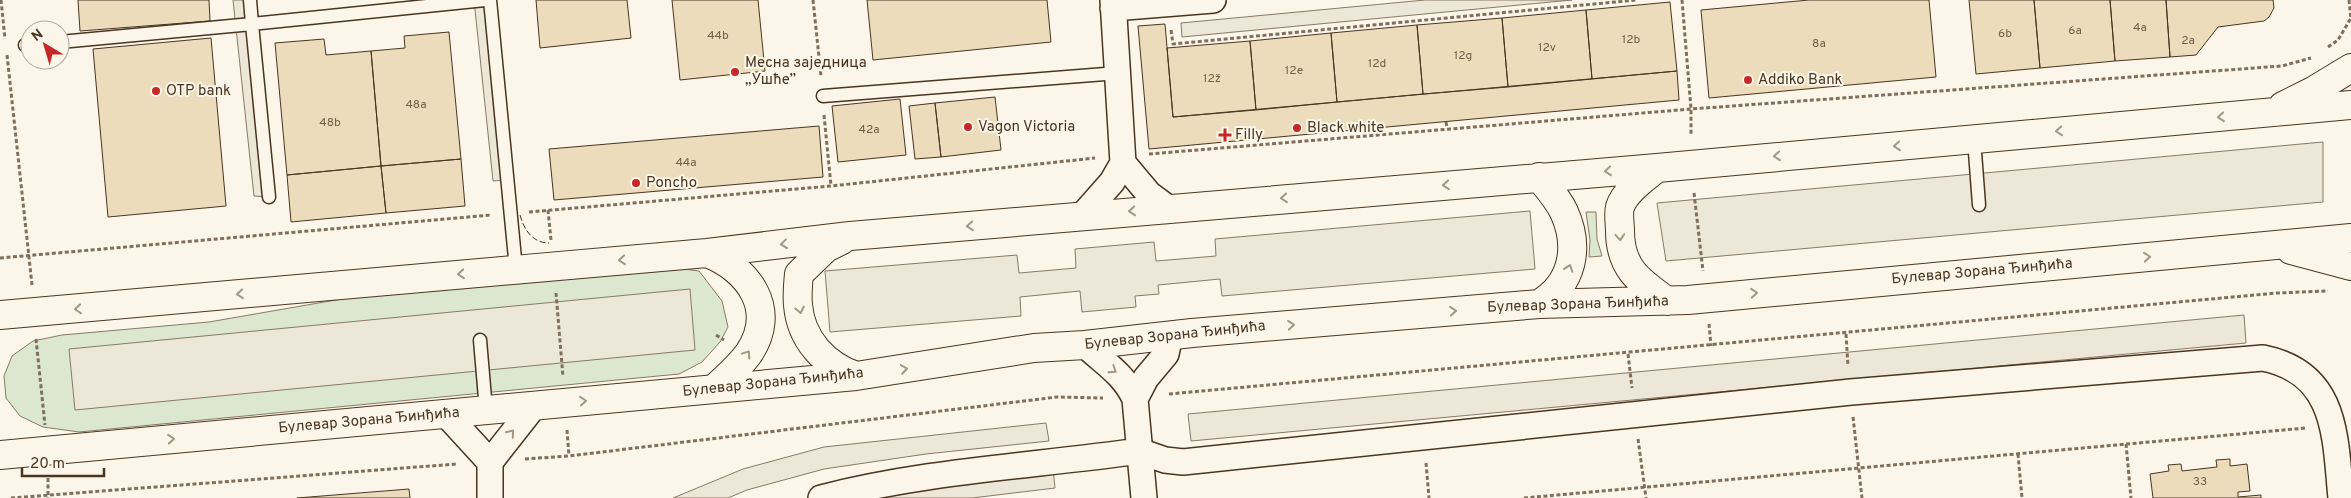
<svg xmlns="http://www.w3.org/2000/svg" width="2351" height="498" font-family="Overpass,sans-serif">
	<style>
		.green { fill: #dce7d0; stroke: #887966 }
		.parking { fill: #ede7d9; stroke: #887966 }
		.building { fill: #ecdcbc; stroke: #4a3520 }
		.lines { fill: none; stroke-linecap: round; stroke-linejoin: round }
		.lane-casing { stroke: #4a3520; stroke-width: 15 }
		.street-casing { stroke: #4a3520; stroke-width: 28 }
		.secondary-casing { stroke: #4a3520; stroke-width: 30 }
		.path { stroke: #7f6f5c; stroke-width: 3; stroke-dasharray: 4 2.5; stroke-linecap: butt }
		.lane { stroke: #fbf6e9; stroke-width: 12 }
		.street { stroke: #fbf6e9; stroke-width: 25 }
		.secondary { stroke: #fbf6e9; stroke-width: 28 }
		.fence { stroke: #4a3520; stroke-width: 1; stroke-dasharray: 6 2.5; stroke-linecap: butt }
		.oneway { stroke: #a29684 }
		.poi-dot { fill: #c62828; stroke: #fbf6e9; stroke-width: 2 }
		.labels { text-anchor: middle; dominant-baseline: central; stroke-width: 4; stroke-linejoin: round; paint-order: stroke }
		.number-label { font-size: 12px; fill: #725f47 }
		.poi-label { font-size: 15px; fill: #4a3520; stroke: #fbf6e9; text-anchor: start }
		.street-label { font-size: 15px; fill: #4a3520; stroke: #fbf6e9 }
	</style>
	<rect width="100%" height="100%" fill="#fbf6e9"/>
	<path class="green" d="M1586,212H1596L1597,239L1602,256L1589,257L1590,240Z
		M653,265L699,271L722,301L728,327L720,342L702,362L679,374L79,432L43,427L20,416L6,398L4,376L12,356L33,341L62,335L209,322L353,297Z"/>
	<path class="parking" d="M233,0H251L269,197L254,196Z
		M474,0H490L507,180L493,181Z
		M1425,0H1572L1182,37L1181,23Z
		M2323,142V202L1666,261L1657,203Z
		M1530,211L1535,269L1222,296L1220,279L1158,285L1159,294L1135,296L1136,307L1082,312L1080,291L1020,297L1021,316L830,332L825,271L1017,255L1019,273L1076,268L1075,249L1154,242L1156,261L1216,256L1215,239Z
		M690,289L695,350L75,410L69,349Z
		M2244,315L2246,343L1191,441L1188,414Z
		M1046,423L1049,441L926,454L824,469L747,490L728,498H673L743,469L824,447Z
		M1053,468L1055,488L972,498H859Z"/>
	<path class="building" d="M78,0H209L210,21L80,31Z
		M536,0H627L631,38L540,48Z
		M672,0H758L765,71L680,80Z
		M867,0H1047L1051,42L873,60Z
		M1809,0H1929L1936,77L1709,98L1701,10Z
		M1969,0H2034L2040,68L1976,74Z
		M2034,0H2110L2115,61L2040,68Z
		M2110,0H2166L2170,57L2115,61Z
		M2166,0H2273L2274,8L2269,17L2264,21L2218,27L2196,55L2170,57Z
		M1670,2L1677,71L1592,79L1586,10Z
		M1586,10L1592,79L1508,87L1502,18Z
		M1502,18L1508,87L1423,94L1417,25Z
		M1165,24L1173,117L1677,71L1679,100L1149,149L1138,26Z
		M1417,25L1423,94L1337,102L1331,33Z
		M449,32L461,159L381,166L371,51L405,48L404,36Z
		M1331,33L1337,102L1256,110L1250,41Z
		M211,38L226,206L108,217L93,49Z
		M324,39L326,55L371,51L381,166L287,175L275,43Z
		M1250,41L1256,110L1173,117L1167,48Z
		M995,97L1001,150L941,157L935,103Z
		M900,99L906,155L838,162L832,106Z
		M935,103L941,157L915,159L909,106Z
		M819,126L823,177L554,200L549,149Z
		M461,159L465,206L386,213L381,166Z
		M381,166L386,213L291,222L287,175Z
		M2230,459V466L2247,464L2250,491L2238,492V497L2261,495V498H2153L2150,474L2169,471L2168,465L2181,464L2182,471L2217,467L2216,460Z
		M409,489L410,498H297Z"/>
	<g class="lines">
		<defs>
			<path id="lane" d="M490,0L516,269
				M60,42L252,24L250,0
				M25,45H30
				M823,96L1118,73
				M1974,139L1979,205
				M269,197L252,24L485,0
				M480,340L486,410"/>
			<path id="street" d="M1113,8L1213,0
				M1123,163L1149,194L1168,208
				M1082,216L1112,182L1123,163L1113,0
				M1085,345C1104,363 1124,374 1135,399L1144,498
				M1135,399L1146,378L1166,354L1170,335
				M446,414L490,462
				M490,498V462L534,406
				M821,498C925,471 1033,466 1139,451L1165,460L1183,462L1851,392L2263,358C2338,373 2335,438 2341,498"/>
			<path id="secondary" d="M2283,106L2313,91L2351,68
				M1657,168C1645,178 1625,191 1620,207C1618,214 1620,224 1620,231C1620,268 1639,281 1667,301
				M842,240L826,248L799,274C798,284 797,295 798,305C801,340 825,365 856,376
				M2291,250L2351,266
				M707,253C749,269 778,310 749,353C739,367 726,378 714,389
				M1539,304C1573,284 1580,247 1564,212C1558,199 1548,188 1539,177
				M0,315L707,253L850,236L1657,168L2351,105
				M0,455L856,376L1034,348L1085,345L1192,333L1539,304L1688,300L2351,238"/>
		</defs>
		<use href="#lane" class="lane-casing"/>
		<use href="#street" class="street-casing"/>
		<use href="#secondary" class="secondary-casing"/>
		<path class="path" d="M1,0L5,39
			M813,0L821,76
			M1682,0L1691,109V136
			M2349,0L2351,19
			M1171,30L1173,44L1636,0
			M2328,47L2338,40L2351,18
			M7,55L32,285
			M824,115L831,186
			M1446,122L1447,128
			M1149,154L1691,109L2282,66L2311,58
			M1694,193L1703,271
			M548,210L551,240
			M529,212L831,186L1095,158
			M0,258L491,215
			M556,293L563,377
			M1709,324L1711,346
			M1846,334L1848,366
			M716,335L724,340
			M36,339L45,425
			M1628,354L1632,388
			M1169,394L2277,293L2328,291
			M1853,417L1862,498
			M567,430L569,456
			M1638,439L1646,498
			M2126,444L2131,498
			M2018,454L2022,498
			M525,459L569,456L1057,397L1103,398
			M1426,463L1429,498
			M48,478V498
			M11,498L457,464
			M1524,498L2306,428"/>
		<use href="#lane" class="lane"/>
		<use href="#street" class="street"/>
		<use href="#secondary" class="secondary"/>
		<path class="fence" d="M520,215C524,230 533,243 549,243"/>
	</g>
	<defs><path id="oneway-chevron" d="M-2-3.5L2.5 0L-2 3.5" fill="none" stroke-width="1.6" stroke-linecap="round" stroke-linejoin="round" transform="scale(1.25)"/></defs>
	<g class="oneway">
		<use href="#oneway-chevron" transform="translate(2221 117) rotate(175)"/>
		<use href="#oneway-chevron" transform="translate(2059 131) rotate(175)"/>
		<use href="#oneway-chevron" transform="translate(1897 146) rotate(175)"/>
		<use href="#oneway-chevron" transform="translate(1777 156) rotate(175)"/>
		<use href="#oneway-chevron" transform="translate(1608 171) rotate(175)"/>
		<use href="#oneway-chevron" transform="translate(1446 185) rotate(175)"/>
		<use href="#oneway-chevron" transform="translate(1284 198) rotate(175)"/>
		<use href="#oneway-chevron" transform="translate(1132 211) rotate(175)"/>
		<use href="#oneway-chevron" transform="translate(970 226) rotate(175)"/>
		<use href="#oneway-chevron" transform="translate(1620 237) rotate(86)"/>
		<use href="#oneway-chevron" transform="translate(784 244) rotate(173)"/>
		<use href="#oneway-chevron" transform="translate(2147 257) rotate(-5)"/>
		<use href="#oneway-chevron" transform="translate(622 260) rotate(175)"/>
		<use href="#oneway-chevron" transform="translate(1569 268) rotate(-71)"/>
		<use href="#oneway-chevron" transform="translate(461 274) rotate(175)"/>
		<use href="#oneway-chevron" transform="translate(1754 293) rotate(-5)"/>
		<use href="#oneway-chevron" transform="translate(240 294) rotate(175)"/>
		<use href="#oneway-chevron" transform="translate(78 309) rotate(175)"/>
		<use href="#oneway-chevron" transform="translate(800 310) rotate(78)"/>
		<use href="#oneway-chevron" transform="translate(1453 311) rotate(-5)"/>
		<use href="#oneway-chevron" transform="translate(1291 325) rotate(-5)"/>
		<use href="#oneway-chevron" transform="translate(747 354) rotate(-56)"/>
		<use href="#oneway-chevron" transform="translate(904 369) rotate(-9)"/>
		<use href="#oneway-chevron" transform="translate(1113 370) rotate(34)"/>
		<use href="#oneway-chevron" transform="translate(583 401) rotate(-5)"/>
		<use href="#oneway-chevron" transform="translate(511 433) rotate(-51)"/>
		<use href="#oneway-chevron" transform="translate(171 439) rotate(-5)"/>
	</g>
	<g class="poi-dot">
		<circle cx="735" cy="72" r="5"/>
		<circle cx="1748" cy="80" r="5"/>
		<circle cx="156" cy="91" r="5"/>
		<circle cx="968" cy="127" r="5"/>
		<circle cx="1297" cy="128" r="5"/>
		<path d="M1222.5 127.5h5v5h5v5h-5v5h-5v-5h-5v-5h5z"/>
		<circle cx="636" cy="183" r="5"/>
	</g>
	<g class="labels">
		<g class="number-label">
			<text x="2140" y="28">4a</text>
			<text x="2075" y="31">6a</text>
			<text x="2005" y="34">6b</text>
			<text x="718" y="36">44b</text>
			<text x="1631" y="40">12b</text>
			<text x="2188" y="41">2a</text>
			<text x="1819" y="44">8a</text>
			<text x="1547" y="48">12v</text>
			<text x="1463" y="56">12g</text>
			<text x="1377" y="64">12d</text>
			<text x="1294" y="71">12e</text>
			<text x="1212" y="79">12ž</text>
			<text x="416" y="105">48a</text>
			<text x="330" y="123">48b</text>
			<text x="869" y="130">42a</text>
			<text x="686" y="163">44a</text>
			<text x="2200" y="482">33</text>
		</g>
		<g class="poi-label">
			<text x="745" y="63">Месна заједница<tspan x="745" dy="17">„Ушће”</tspan></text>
			<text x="1758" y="80">Addiko Bank</text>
			<text x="166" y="91">OTP bank</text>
			<text x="978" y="127">Vagon Victoria</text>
			<text x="1307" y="128">Black white</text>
			<text x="1235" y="135">Filly</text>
			<text x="646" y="183">Poncho</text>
		</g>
		<g class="street-label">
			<text transform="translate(1982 272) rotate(-5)">Булевар Зорана Ђинђића</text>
			<text transform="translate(1578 305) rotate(-2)">Булевар Зорана Ђинђића</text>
			<text transform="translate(1175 336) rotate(-6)">Булевар Зорана Ђинђића</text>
			<text transform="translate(773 383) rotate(-6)">Булевар Зорана Ђинђића</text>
			<text transform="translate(369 421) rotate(-5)">Булевар Зорана Ђинђића</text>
		</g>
	</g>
	<g transform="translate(45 45) rotate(322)"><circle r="24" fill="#fbf6e9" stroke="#b4a999"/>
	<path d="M0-4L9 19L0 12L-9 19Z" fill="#c62828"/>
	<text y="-8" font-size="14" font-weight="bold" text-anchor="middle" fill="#4a3520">N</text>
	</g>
	<path d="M22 468v8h82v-8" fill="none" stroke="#4a3520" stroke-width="2.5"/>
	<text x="30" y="468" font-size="15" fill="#4a3520" stroke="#fbf6e9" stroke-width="4" paint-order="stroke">20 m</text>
</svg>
